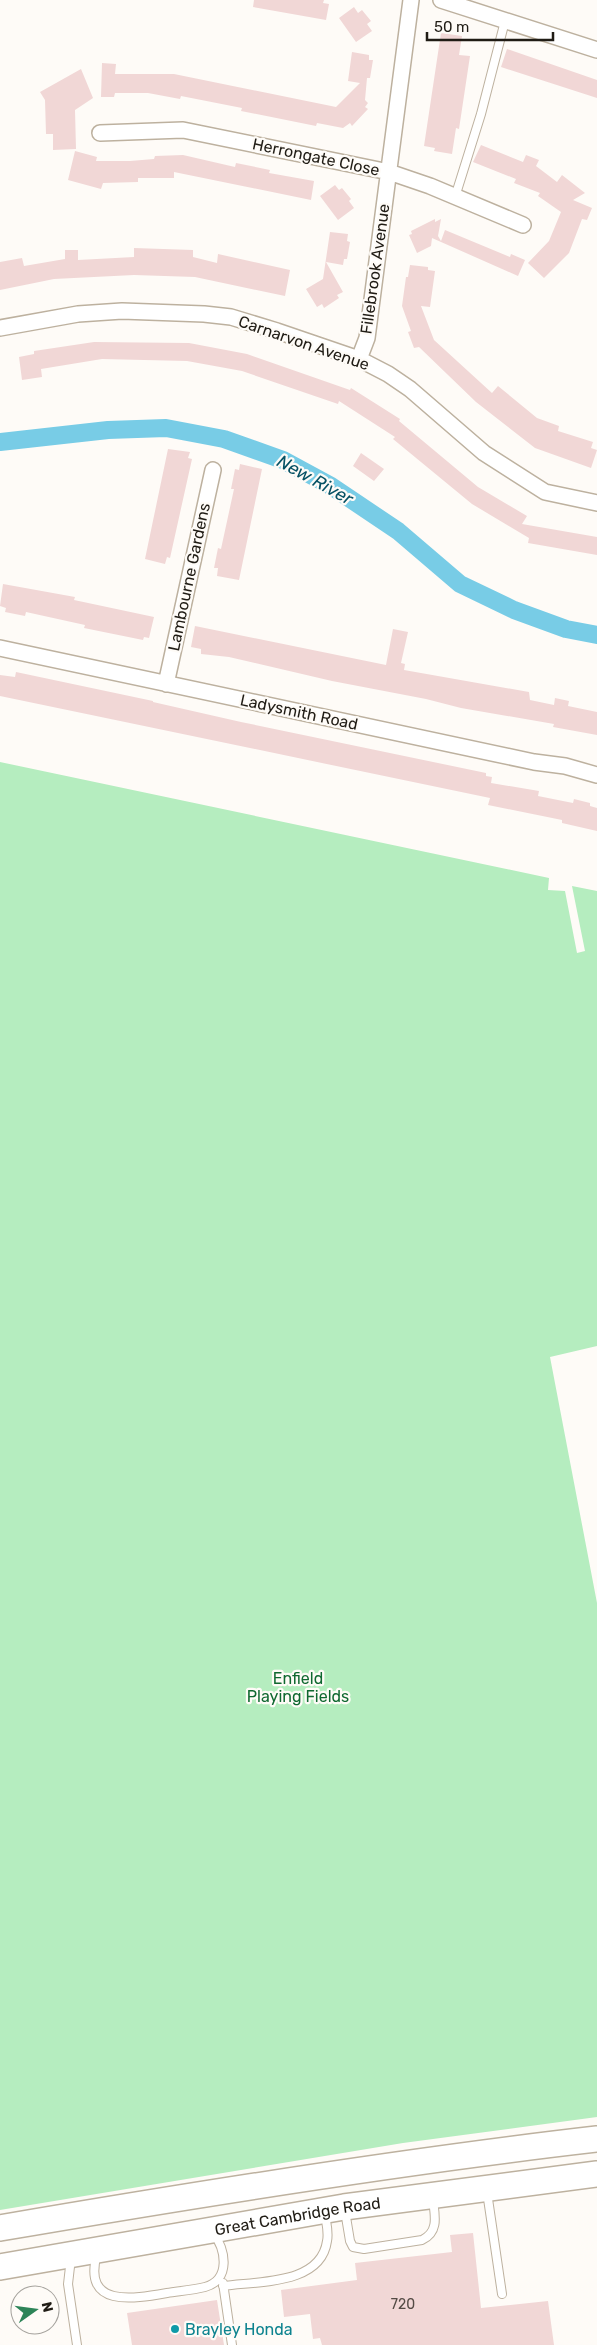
<svg xmlns="http://www.w3.org/2000/svg" width="597" height="2345" font-family="Rubik,sans-serif">
	<style>
		.green { fill: #b5edbf }
		.lines { fill: none; stroke-linecap: round; stroke-linejoin: round }
		.canal { stroke: #78cce6; stroke-width: 18 }
		.building { fill: #f1d7d6 }
		.service-casing { stroke: #bdb19f; stroke-width: 10 }
		.minor-casing { stroke: #bdb19f; stroke-width: 18 }
		.trunk-casing { stroke: #bdb19f; stroke-width: 28 }
		.service { stroke: #fff; stroke-width: 8 }
		.minor { stroke: #fff; stroke-width: 15 }
		.trunk { stroke: #fff; stroke-width: 25 }
		.culture-dot { fill: #0f9aa8; stroke: #fefbf7; stroke-width: 2 }
		.labels { text-anchor: middle; dominant-baseline: central; stroke-width: 4.5; stroke-linejoin: round; paint-order: stroke }
		.number-label { font-size: 14px; fill: #544b45 }
		.street-label { font-size: 16px; fill: #201c15; stroke: #fefbf7 }
		.park-label { font-size: 16px; fill: #0f6830; stroke: #fefbf7 }
		.culture-label { font-size: 16px; fill: #0d838f; stroke: #fefbf7; text-anchor: start }
		.water-label { font-size: 18px; font-style: italic; fill: #065164; stroke: #fefbf7 }
	</style>
	<rect width="100%" height="100%" fill="#fefbf7"/>
	<path class="green" d="M0,762L549,878L548,890L565,891L577,953L585,951L572,886L597,891V1346L550,1357L597,1603V2117L403,2143L0,2210Z"/>
	<g class="lines">
		<path class="canal" d="M0,442L108,430L166,428L224,439L283,460L331,486L398,531L460,584L514,610L566,629L597,635"/>
	</g>
	<path class="building" d="M254,0H324L323,3L329,4L326,20L253,7Z
		M354,7L358,13L362,10L371,21L367,24L372,31L356,42L339,18Z
		M441,33L462,36L459,55L470,56L459,129L456,128L452,154L434,151L435,148L424,146Z
		M507,49L597,80V98L501,67Z
		M352,52L369,55V60H373L370,78H367L365,100L368,103L365,107L368,109L352,126L350,123L343,128L317,123L316,126L241,111L242,108L181,96L180,99L148,93H115L114,97H101L102,63L116,64L115,74H174L336,107L360,83L348,81Z
		M81,69L93,98L75,110L76,149L53,150V134H46L45,100L40,92Z
		M481,145L523,162L526,155L539,160L536,166L557,182L562,175L585,193L573,200L592,208L587,220L582,219L569,253L544,278L528,263L549,241L561,212L538,196L540,193L514,183L516,179L473,162Z
		M75,151L97,157L96,161H130L154,159L155,156L183,155L235,167L236,163L270,170L269,173L314,181L311,200L174,172V178H138V182L103,183L101,189L68,180Z
		M335,185L339,190L342,188L351,199L349,201L354,208L338,220L320,196Z
		M435,219V222L441,219L438,236L441,241L445,230L510,257L511,254L525,260L518,276L432,238L431,246L417,253L409,235L412,234L411,231Z
		M330,232L348,234L347,241L350,242L347,259H344L343,265L326,262L343,292L337,295L339,298L324,308L322,304L317,307L306,289L323,279Z
		M134,248L193,250V257L217,263L218,254L290,270L285,296L195,277L134,275L54,279L0,290V262L22,258L24,266L65,259V250H78V260L134,257Z
		M410,265L428,267V270L435,271L430,307L421,306L434,340L492,393L498,386L537,418L559,426L558,431L593,442L591,448L597,450L591,468L535,448L476,402L419,347L414,348L408,332L411,331L402,306L406,277H408Z
		M94,342L189,343L247,354L350,390L351,388L400,419L399,421L478,487L527,516L522,524L597,537V555L528,543L529,538L472,504L393,439L395,437L339,401L338,404L242,371L187,361L102,359L41,369L42,377L22,380L19,357L34,354V351Z
		M168,449L190,452L188,458L192,459L170,558L167,557L165,564L145,559Z
		M361,453L384,469L374,481L353,466Z
		M240,464L262,469L239,580L217,576L218,568H214L218,548L221,549L234,489H231L235,469L239,470Z
		M3,584L75,597L74,600L154,617L149,638L144,637L143,640L84,628L85,625L26,612L25,616L5,612L6,608L0,606Z
		M195,626L386,665L393,629L408,632L401,663L405,664L404,670L529,692L530,700L554,705L555,698L569,701L568,706L597,712V735L553,727L554,724L461,708L426,699L332,681L229,657L201,654V649L191,647Z
		M16,672L153,701V702L241,722L486,773V776L492,777L491,783L539,791L538,796L573,803L574,799L590,803V806L597,808V831L562,823V820L488,805L490,798L0,696V675L15,677Z
		M473,2233L481,2308L548,2301L554,2345H322L320,2338L313,2339L310,2314L284,2317L281,2290L357,2280L355,2263L452,2252L450,2235Z
		M217,2300L224,2345H132L127,2313Z"/>
	<g class="lines">
		<defs>
			<path id="service" d="M455,197L481,114L505,21
				M487,2192L502,2294
				M345,2211L350,2241L353,2247L364,2249L422,2240C439,2232 435,2216 433,2200
				M97,2254C82,2308 133,2299 167,2293C180,2291 193,2290 205,2287C231,2280 226,2249 213,2233
				M71,2258L68,2284L77,2345
				M223,2283L232,2345
				M223,2286C258,2281 321,2285 327,2241C329,2232 326,2222 325,2214"/>
			<path id="minor" d="M441,0L597,50
				M100,133L183,130L389,172L430,186L523,225
				M0,328L78,314L122,311L204,314L231,317L277,331L359,359L388,374L410,389L484,453L545,492L597,503
				M359,359L367,338L411,0
				M0,648L534,762L565,766L597,775
				M166,684L213,470"/>
			<g id="trunk">
				<path d="M0,2228C198,2194 397,2162 597,2139"/>
				<path id="s1" d="M0,2267L344,2207L597,2174"/>
			</g>
		</defs>
		<use href="#service" class="service-casing"/>
		<use href="#minor" class="minor-casing"/>
		<use href="#trunk" class="trunk-casing"/>
		<use href="#service" class="service"/>
		<use href="#minor" class="minor"/>
		<use href="#trunk" class="trunk"/>
	</g>
	<circle class="culture-dot" cx="175" cy="2329" r="5"/>
	<g class="labels">
		<g class="number-label">
			<text x="403" y="2304">720</text>
		</g>
		<g class="street-label">
			<text transform="translate(316 157) rotate(12)">Herrongate Close</text>
			<text transform="translate(375 269) rotate(-82)">Fillebrook Avenue</text>
			<text transform="translate(304 343) rotate(19)">Carnarvon Avenue</text>
			<text transform="translate(189 577) rotate(-78)">Lambourne Gardens</text>
			<text transform="translate(299 712) rotate(12)">Ladysmith Road</text>
			<text stroke="none"><textPath href="#s1" startOffset="302">Great Cambridge Road</textPath></text>
		</g>
		<g class="park-label">
			<text x="298" y="1678">Enfield<tspan x="298" dy="18">Playing Fields</tspan></text>
		</g>
		<g class="culture-label">
			<text x="185" y="2329">Brayley Honda</text>
		</g>
		<g class="water-label">
			<text transform="translate(315 480) rotate(29)">New River</text>
		</g>
	</g>
	<g transform="translate(35 2310) rotate(76)"><circle r="24" fill="#fefbf7" stroke="#a5a29d"/>
	<path d="M0-4L9 19L0 12L-9 19Z" fill="#2d8458"/>
	<text y="-8" font-size="14" font-weight="bold" text-anchor="middle" fill="#201c15">N</text>
	</g>
	<path d="M427 32v8h126v-8" fill="none" stroke="#201c15" stroke-width="2.5"/>
	<text x="434" y="32" font-size="15" fill="#201c15" stroke="#fefbf7" stroke-width="4" paint-order="stroke">50 m</text>
</svg>
